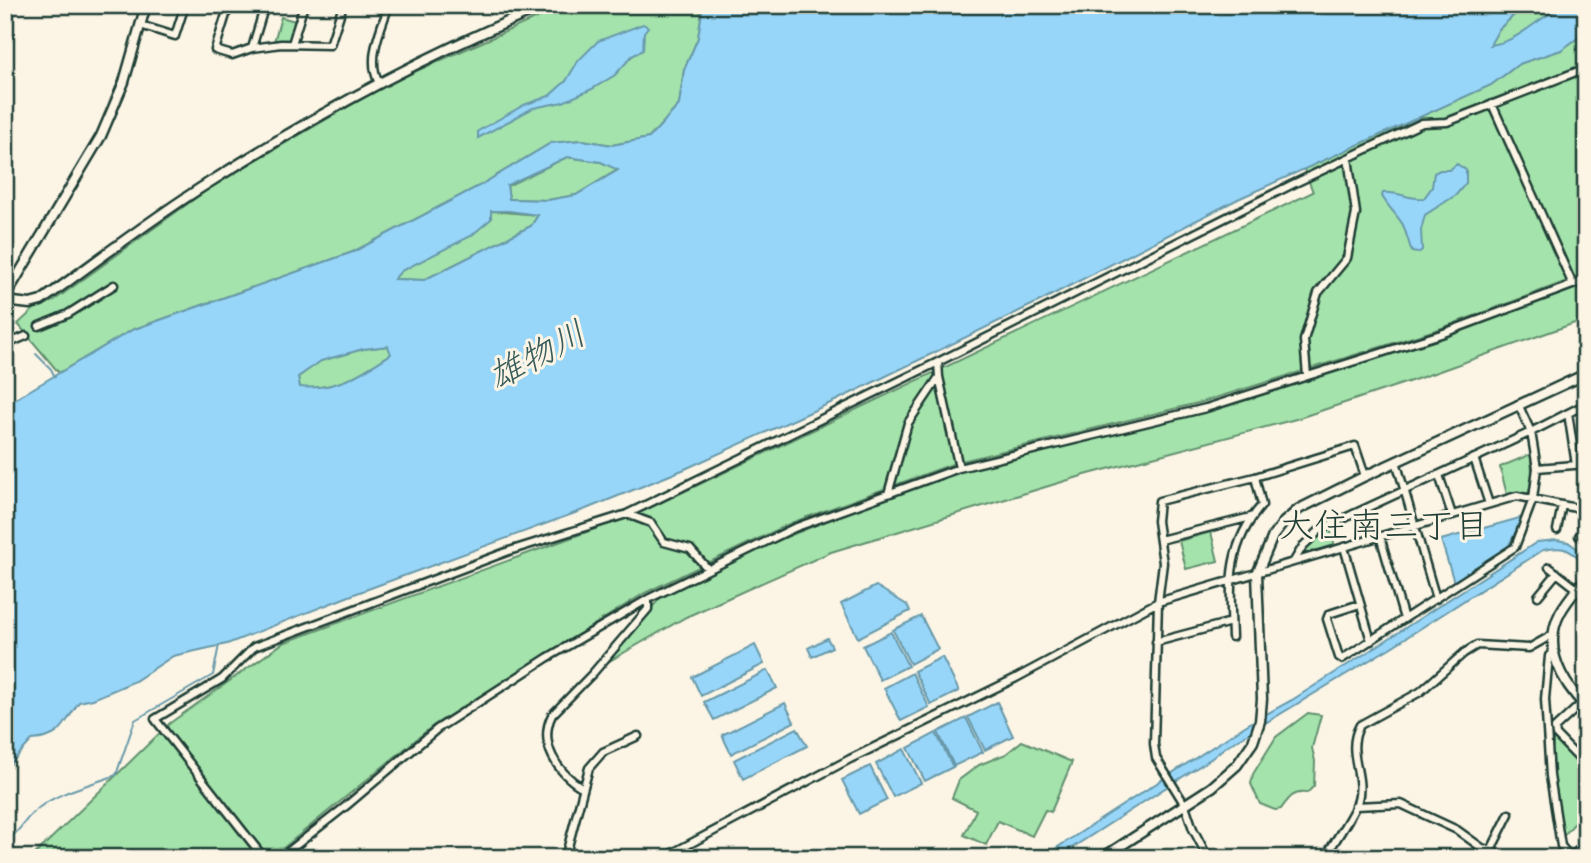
<svg xmlns="http://www.w3.org/2000/svg" width="1591" height="863" font-family="Caveat,'Klee One',sans-serif">
	<style>
		.green { fill: #a4e3ab; stroke: #629070; stroke-width: 2 }
		.water { fill: #98d6f9; stroke: #6899aa; stroke-width: 2; fill-rule: evenodd }
		.lines { fill: none; stroke-linecap: round; stroke-linejoin: round }
		.stream { stroke: #6899aa; stroke-width: 2 }
		.minor-casing { stroke: #1f3d34; stroke-width: 11 }
		.tertiary-casing { stroke: #1f3d34; stroke-width: 13 }
		.minor { stroke: #fcf5e5; stroke-width: 6 }
		.tertiary { stroke: #fcf5e5; stroke-width: 8 }
		.labels { text-anchor: middle; dominant-baseline: central; stroke-width: 6; stroke-linejoin: round; paint-order: stroke }
		.water-label { font-size: 35px; font-style: italic; fill: #375c5b; stroke: #fcf5e5 }
		.neighbourhood-label { font-size: 35px; fill: #1f3d34; stroke: #fcf5e5 }
	</style>
	<rect width="100%" height="100%" fill="#fcf5e5"/>
	<filter id="ink" filterUnits="userSpaceOnUse"><feTurbulence type="fractalNoise" baseFrequency=".0143" numOctaves="2"/><feDisplacementMap in="SourceGraphic" scale="14" xChannelSelector="R" yChannelSelector="G"/><feConvolveMatrix kernelMatrix="1 2 1 2 8 2 1 2 1" color-interpolation-filters="sRGB"/></filter>
	<g filter="url(#ink)">
		<path class="green" d="M566,5H703L698,38L684,70L679,105L649,138L612,145L582,140L551,143L479,186L353,252L132,330L59,373L18,324L34,309L53,301L215,184L387,84Z
			M1525,5H1565L1527,31L1502,44L1489,45L1499,29Z
			M281,17L295,21L289,41L274,42Z
			M1586,32V274L1439,329L1202,402L958,462L791,523L645,593L434,725L271,858H31L170,723L283,643L641,512L1313,192L1304,169L1491,85L1519,64L1561,50Z
			M567,157L601,162L619,169L576,195L548,200L509,199L507,186Z
			M491,211L538,215L531,226L424,280L393,279L401,271Z
			M1586,283V319L1417,379L1296,419L1085,475L831,552L686,617L601,666L661,597L680,585L779,540L865,505L960,470L1207,410Z
			M388,346L392,354C360,374 340,389 300,388L298,377L320,361L363,349Z
			M1531,454L1532,474L1529,492L1525,495L1516,492L1507,495L1500,467Z
			M1330,529L1335,546L1308,554L1304,550L1321,534Z
			M1211,532L1218,561L1186,569L1179,541Z
			M1308,713L1321,715L1312,748L1315,761L1314,786L1307,793C1293,791 1289,798 1281,809L1275,810L1260,804L1251,784L1253,774L1276,737Z
			M1554,736L1586,771V810L1561,839L1551,756Z
			M1022,741L1072,762L1051,812L1045,810L1032,836L998,821L986,845L964,835L976,810L952,798L959,780L979,765L1006,754Z"/>
		<path class="water" d="M703,5H1525L1499,29L1490,45C1520,42 1537,17 1564,6C1570,4 1579,5 1586,5V32L1561,50L1519,64L1491,85L1238,199L1042,300L837,400L685,469L586,509L357,593L227,644L173,656L135,681L93,699L79,702C63,725 62,738 32,740L5,770V405L132,330L353,252L479,186L551,143L582,140L612,145L649,138L679,105L684,70L698,38ZM567,157L601,162L618,170L576,195L548,200L509,199L507,185ZM491,211H509L538,215L531,226L424,280L394,279L401,271L471,236L491,219ZM388,346L391,354C362,373 337,391 300,387L298,377L321,361L363,349Z
			M643,24L648,27L644,32L643,50L632,56L615,75L592,89L563,102L533,108L478,138V131L524,105L549,96L566,81L578,61L598,41Z
			M1457,164L1466,170V183L1456,195L1425,215L1421,230L1422,250L1418,253L1412,252C1409,244 1406,232 1403,225C1397,215 1388,207 1382,196L1383,193C1398,191 1409,200 1424,198L1432,187L1434,173L1440,170H1449Z
			M1523,517L1508,547L1454,582L1441,540Z
			M1557,540L1568,542L1586,555V563C1569,550 1565,545 1543,550L1393,646L1224,748L1212,758L1056,858H1041L1248,724L1292,700L1385,641L1537,542Z
			M876,586L907,605L910,611L858,638L841,604Z
			M921,616L938,649L910,664L893,630Z
			M891,632L908,666L880,680L863,646Z
			M827,638L832,647L812,657L808,648Z
			M755,645L764,664L701,696L692,677Z
			M942,657L959,691L931,705L914,671Z
			M768,670L777,688L714,720L704,702Z
			M912,673L929,707L901,721L884,688Z
			M997,702L1013,736L985,750L968,717Z
			M785,703L794,722L731,754L722,735Z
			M966,718L983,752L954,766L938,732Z
			M797,728L807,746L743,779L734,760Z
			M936,733L953,767L925,781L908,748Z
			M904,749L921,783L893,797L876,764Z
			M870,766L887,800L859,814L842,780Z"/>
		<g class="lines">
			<path class="stream" d="M36,354L51,369L55,377
				M5,840C20,834 24,819 36,810C57,792 90,785 116,775L135,720L213,675L219,645"/>
			<defs>
				<path id="minor" d="M229,5L215,50L232,55L252,48L281,44L330,45L343,5
					M140,25L175,36L185,5
					M292,44L304,5
					M252,48L265,5
					M379,83C366,59 381,29 389,5
					M1492,104L1573,285
					M39,326L68,314L114,285
					M5,345L26,336
					M1307,376L1304,340L1318,293L1347,258L1356,213L1348,158
					M939,377L959,468
					M1568,413L1576,465
					M1474,458L1489,504
					M1396,461L1436,599
					M1537,468L1586,464
					M1439,475L1452,515
					M888,494L908,423L939,377L938,362
					M627,514L651,523L664,542L690,549L708,569
					M1557,530L1562,505
					M1380,536L1404,619
					M1579,536L1586,529
					M1160,540L1251,517
					M1344,547L1371,641
					M1294,561L1303,546L1321,529L1531,432L1586,404
					M1549,567L1586,596
					M1538,596L1557,573
					M1360,604L1329,614L1327,619L1339,657L1342,659L1515,547L1533,499L1537,468L1531,432L1518,404
					M1232,637C1230,586 1226,546 1262,505L1255,477
					M1156,642L1231,622
					M1554,651L1549,656L1545,699L1550,776L1561,846L1571,858
					M1582,703L1555,728L1556,735L1586,766
					M583,788C557,773 538,743 552,715L593,673L648,609V599
					M1355,806L1401,804L1457,830L1482,848L1491,850L1503,858
					M1491,850L1509,814
					M264,858L155,719L222,679L254,647L509,551L627,514L938,362L1291,185L1422,123L1447,122L1586,68
					M280,858L346,806L437,729L547,658L648,599L794,528L959,468L1206,408L1441,334L1586,280
					M565,858L589,768L603,752L638,736
					M663,858L850,759L1016,678L1158,602L1517,496L1586,510
					M1216,858L1205,852L1193,829L1185,805L1156,758L1154,744L1158,602L1163,563L1157,521L1159,501L1255,477L1355,446L1365,476
					M1325,858C1333,843 1354,814 1358,800C1365,774 1345,752 1360,725L1420,692L1464,653L1477,645L1529,648L1554,634
					M1571,858L1586,842"/>
				<path id="tertiary" d="M5,297L101,136L124,82L146,5
					M5,301L30,304L41,301C97,261 152,218 210,182C317,114 430,52 548,5
					M1586,578C1577,589 1567,600 1560,613C1542,648 1562,682 1586,707
					M1102,858L1212,787L1237,765L1253,742L1260,721L1262,699L1257,574L1273,536L1284,522L1299,509L1365,476L1586,374"/>
			</defs>
			<use href="#minor" class="minor-casing"/>
			<use href="#tertiary" class="tertiary-casing"/>
			<use href="#minor" class="minor"/>
			<use href="#tertiary" class="tertiary"/>
		</g>
	</g>
	<g class="labels">
		<g class="water-label">
			<text transform="translate(537 355) rotate(-28)">雄物川</text>
		</g>
		<g class="neighbourhood-label">
			<text x="1384" y="525">大住南三丁目</text>
		</g>
	</g>
	<rect width="1591" height="863" fill="none" stroke="#fcf5e5" stroke-width="28"/>
	<rect x="14" y="14" width="1563" height="835" fill="none" stroke="#1f3d34" stroke-width="2.5" filter="url(#ink)"/>
</svg>
